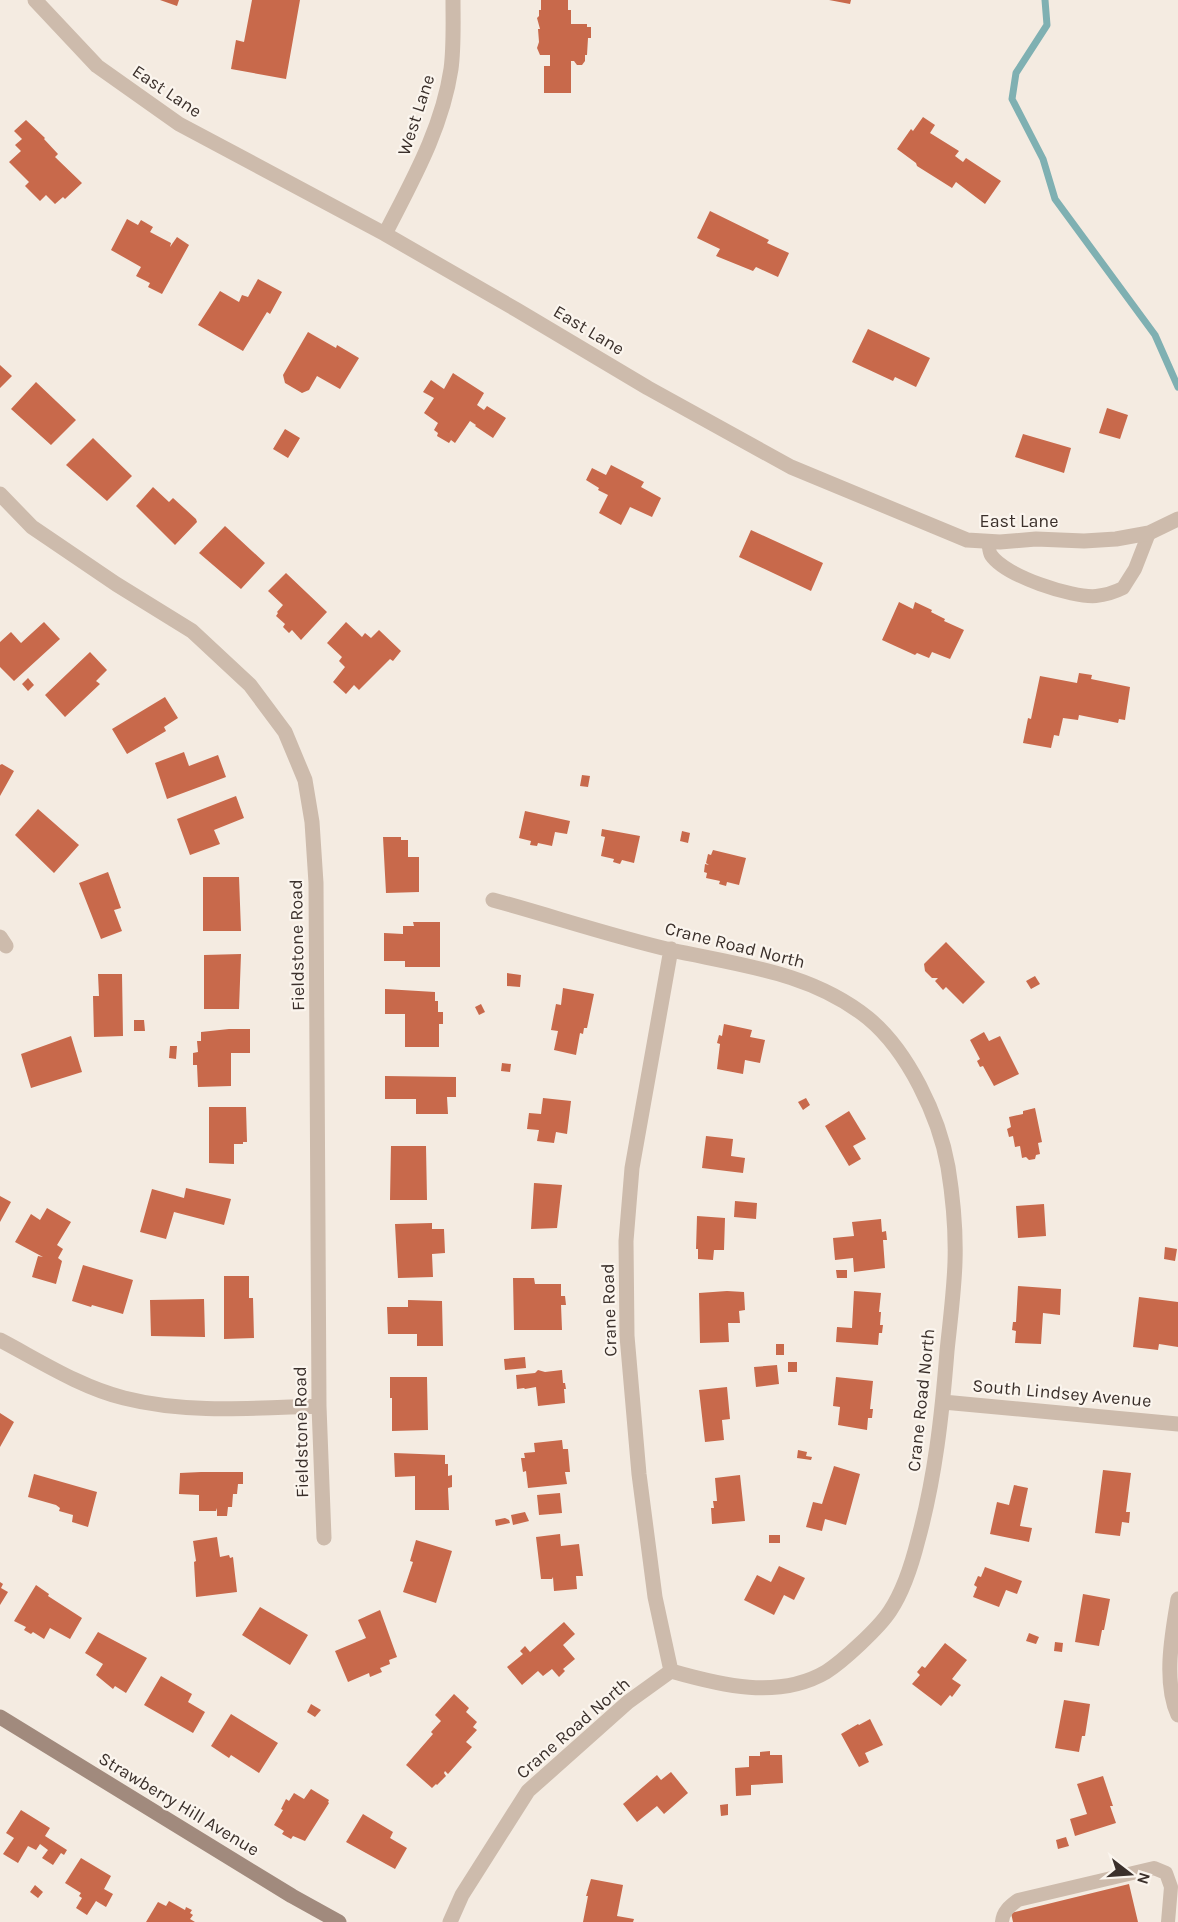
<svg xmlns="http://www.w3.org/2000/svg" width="1178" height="1922" font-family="Karla,sans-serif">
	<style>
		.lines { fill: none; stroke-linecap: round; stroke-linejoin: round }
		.stream { stroke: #7fb0b2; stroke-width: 7 }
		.building { fill: #c8694b }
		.lane { stroke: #cdbbac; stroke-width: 14 }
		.street { stroke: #cdbbac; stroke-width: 15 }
		.secondary { stroke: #a18a7d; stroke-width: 15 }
		.labels { text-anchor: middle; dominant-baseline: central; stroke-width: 4.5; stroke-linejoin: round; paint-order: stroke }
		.street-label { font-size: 18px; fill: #3b302b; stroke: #fbf5ee }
	</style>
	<rect width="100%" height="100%" fill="#f4ebe1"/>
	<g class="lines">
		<path class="stream" d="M1045,0L1047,25L1016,73L1012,99L1043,159L1055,199L1155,335L1178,387"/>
	</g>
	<path class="building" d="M160,0H179L177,6Z
		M252,0H300L286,79L231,69L236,40L244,42Z
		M541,0H568V10H571V24H587V27H591V38H588L587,55H585V61L582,65H577L574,61H571V93H544V66H550V55H540L537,48L539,42L538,29H540L537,18L539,16V10H541Z
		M829,0H851L850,4Z
		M923,117L935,125L930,133L959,151L955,156L963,162L966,158L1001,181L985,204L956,182L952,188L917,166L916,163L897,149L911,129L913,131Z
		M26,120L45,138L44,139L58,154L55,157L82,183L65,199L63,197L55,204L46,195L40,201L25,186L29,182L9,162L21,151L15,145L22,139L14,131Z
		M710,211L769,240L767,243L789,253L778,277L756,267L753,271L716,256L720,249L697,238Z
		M127,219L138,225L141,220L153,227L150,232L171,243L170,247L177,237L189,245L162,294L148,287L150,283L136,276L141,267L111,250Z
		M258,279L282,292L270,314L267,312L243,351L198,325L220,291L239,302L242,295L248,297Z
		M868,329L930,358L916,387L895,377L893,381L852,362Z
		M308,332L336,348L337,345L359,358L340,389L317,376L309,390L302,393L285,383L283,375Z
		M0,365L12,376L0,388Z
		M453,373L484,393L477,405L484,410L487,406L506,418L493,438L475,426L476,425L470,421L455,443L451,440L449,443L437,436L438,433L434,430L438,423L424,413L434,398L423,392L431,380L444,389Z
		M36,382L76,420L51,445L11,409Z
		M1107,408L1128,415L1120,439L1099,433Z
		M285,429L300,438L288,458L273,449Z
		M1023,434L1071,448L1064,473L1015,457Z
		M93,438L132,476L107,501L66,465Z
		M611,465L644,482L641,487L661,498L652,517L630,507L621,525L599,513L608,495L598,490L599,488L586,480L592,468L606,475Z
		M153,487L169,502L173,498L196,519L197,522L175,545L136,506Z
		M225,526L265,563L241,589L199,553Z
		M751,530L823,563L811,591L739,557Z
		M286,573L327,612L301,640L292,630L289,633L283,627L285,624L276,616L278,613L277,612L283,605L268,591Z
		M899,602L913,609L915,602L932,610L931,612L945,619L944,621L964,630L950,659L932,652L929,658L917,653L915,655L882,640Z
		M44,622L60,639L14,681L0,667V642L11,632L21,643Z
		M346,622L362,637L365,633L371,638L379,630L401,651L393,661L390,659L359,690L354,685L346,694L333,682L345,667L339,661L342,657L327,643Z
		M90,652L107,670L96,681L100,684L65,717L45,695Z
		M1079,673L1092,675L1091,679L1130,687L1125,720L1119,719L1118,723L1079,715L1078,720L1063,718L1059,736L1054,735L1051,748L1023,743L1028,718L1031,719L1040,676L1077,683Z
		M28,678L34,685L28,691L22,684Z
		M165,697L178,718L164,727L166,731L127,754L112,729Z
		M184,752L189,766L218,755L226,777L167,799L155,763Z
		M2,764L14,771L0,796V765Z
		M582,775L590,776L588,787L580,786Z
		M236,796L244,818L214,830L220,844L190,855L177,819Z
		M38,809L79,845L54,873L15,835Z
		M525,811L570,821L567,834L555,832L552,846L538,843L537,846L530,845L531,841L519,838Z
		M602,829L640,836L634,863L622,860L620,864L613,862L614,859L601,856L605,837L601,836Z
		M682,831L690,833L688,843L680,841Z
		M383,837H401V840H408V857H419V892L386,893Z
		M713,850L746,858L739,885L727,882L726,886L719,884L720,881L706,878L707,873L704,872L705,864L709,865L706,863L708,854L711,855Z
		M108,872L121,908L114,910L122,931L101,939L79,883Z
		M203,877H239L241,931H203Z
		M413,922H440V967H405V961H384V933L403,934V926H414Z
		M946,942L985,982L963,1004L946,987L943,990L935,981L938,978H932L925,971L924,964Z
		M241,954L239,1009H204V955Z
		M507,973L521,975L520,987L507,986Z
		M98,974H122L123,1036L94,1037L93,996H99Z
		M1035,976L1040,984L1031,989L1026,981Z
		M563,988L594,994L587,1028H584L583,1034L580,1033L576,1055L554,1050L558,1031L551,1030L556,1004L561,1005Z
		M385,989L435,992V1001H438V1012H443V1024H439V1047H405V1014H385Z
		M481,1004L485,1012L479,1015L475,1007Z
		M134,1020H144L145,1031H134Z
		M724,1024L752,1030L750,1037L765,1040L760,1063L745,1060L743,1074L717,1069L720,1044L717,1043L719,1035L722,1036Z
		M229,1029H250V1053H231V1086L198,1087L197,1065H193V1053L198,1052L197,1041H201V1032Z
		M984,1032L989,1041L1000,1036L1019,1074L994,1086L983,1066L980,1067L977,1061L980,1059L970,1040Z
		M71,1036L82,1072L31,1088L21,1054Z
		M170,1046H177L176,1059L169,1058Z
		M502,1063L511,1064L510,1072L501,1071Z
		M385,1076L456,1077V1097H447L448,1114H416V1099H385Z
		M543,1098L571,1101L567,1134L556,1132L554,1143L537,1141L539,1130L527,1129L529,1113L541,1114Z
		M806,1098L810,1105L803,1110L798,1102Z
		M209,1107H246L247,1142H243V1144H234V1164L209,1163Z
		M1035,1108L1042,1142L1038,1143L1040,1154L1036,1155L1035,1159L1029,1160L1026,1157L1022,1158L1020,1146L1015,1147L1013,1136L1009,1137L1007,1129L1011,1127L1009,1117L1023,1114V1111Z
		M849,1111L866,1139L853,1146L861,1159L849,1166L825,1126Z
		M706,1136L733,1139L731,1156L745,1158L743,1173L702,1168Z
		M391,1146H426L427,1200H390Z
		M534,1183L562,1185L557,1228L531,1229Z
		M186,1188L231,1199L224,1225L174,1212L166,1239L140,1232L152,1189L184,1198Z
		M0,1196L11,1202L0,1222Z
		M735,1201L757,1203L756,1219L734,1217Z
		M1044,1204L1046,1236L1018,1238L1016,1206Z
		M47,1208L71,1222L57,1245L63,1249L58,1258L62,1261L56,1284L32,1277L38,1256L43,1257L15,1242L31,1214L40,1220Z
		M697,1216L725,1218L724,1250H714L713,1260L698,1259V1249H696Z
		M881,1219L882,1232L886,1231L887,1240H883L885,1268L854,1272L853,1258L835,1260L833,1238L854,1236L852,1222Z
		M432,1223V1229H444L445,1253L432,1254L433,1277L398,1278L395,1224Z
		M1165,1247L1177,1249L1175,1261L1164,1259Z
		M83,1265L133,1280L123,1314L92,1305L91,1307L72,1301Z
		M836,1270H847V1278H837Z
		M224,1276H249V1298H253L254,1338L224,1339Z
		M513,1278H534L535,1284H561V1296H565L566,1305H561L562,1330H514Z
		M1018,1286L1061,1289L1060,1315L1043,1313L1041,1344L1015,1343L1016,1331L1012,1330L1013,1322H1016Z
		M727,1291L744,1292L745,1310L739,1311L740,1323H728L729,1342L700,1343L699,1293Z
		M854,1291L881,1293L879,1312H881L880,1325H883L882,1333H879L878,1345L836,1342L837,1327L852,1328Z
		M1139,1297L1178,1302V1347L1159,1344L1158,1350L1133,1347Z
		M204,1299L205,1337L151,1336L150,1300Z
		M408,1300L442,1301L443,1346H417V1334H388L387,1307H408Z
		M776,1344H784V1355H776Z
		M525,1357L526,1368L505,1370L504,1359Z
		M788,1362H797V1372H788Z
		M777,1365L779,1384L756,1387L754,1367Z
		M538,1370L545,1372L562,1370L563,1383H565L566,1389H564L565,1403L538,1406L536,1387L525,1389L524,1388L517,1389L516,1375L535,1373Z
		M390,1377H427L428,1430L392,1431V1398H390Z
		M836,1377L873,1381L870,1409H873L872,1418H868L867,1430L838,1425L840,1407L833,1406Z
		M727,1387L730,1419L722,1420L724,1440L705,1442L699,1390Z
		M0,1413L14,1422L0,1447Z
		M562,1440L563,1449H568L570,1472H565L567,1484L528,1488L526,1471L523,1472L521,1458H525L524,1453L535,1452L534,1443Z
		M798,1450L807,1452L806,1456L812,1457L811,1460L797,1458Z
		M394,1453L445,1455V1464H448V1476L452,1475V1487L448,1488L449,1510H415V1476L395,1477Z
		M834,1466L860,1474L846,1525L825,1519L822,1531L806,1527L813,1502L822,1504Z
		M1103,1470L1131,1473L1126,1512H1130L1129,1523L1122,1522L1120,1536L1095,1533Z
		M201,1472H243V1484H238L237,1494H233L232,1507H228L227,1516H217V1508L216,1511H199V1495L179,1494L180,1473Z
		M34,1474L97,1492L88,1527L72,1522L73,1515L59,1511L60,1508L56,1505L28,1497Z
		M740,1475L745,1521L712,1524L711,1508H714L713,1501H717L715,1478Z
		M1014,1485L1028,1488L1020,1526L1032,1528L1029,1542L990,1534L997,1502L1009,1505Z
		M560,1493L562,1513L539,1515L537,1495Z
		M525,1512L529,1521L513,1525L511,1515Z
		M505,1518L509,1520L510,1523L496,1526L495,1520Z
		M560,1534L561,1546L579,1544L583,1576H576L577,1589L554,1591L553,1577L552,1579H541L536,1537Z
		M769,1535H780V1543H769Z
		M217,1537L220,1557L229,1555L230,1558L233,1557L237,1592L196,1597L194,1562L196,1561L193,1541Z
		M416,1540L452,1551L436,1603L403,1592L413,1562L410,1561Z
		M779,1566L805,1578L794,1600L784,1595L774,1615L744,1600L757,1575L771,1582Z
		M985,1567L1022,1581L1017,1594L1006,1590L999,1607L973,1597L977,1587L974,1585L978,1576L981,1577Z
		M0,1582L3,1584L1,1588L8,1592L0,1605Z
		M36,1585L49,1594L48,1596L82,1618L70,1639L50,1628L44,1639L33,1632L31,1634L24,1630L26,1627L14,1621Z
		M1083,1594L1110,1599L1104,1630H1102L1099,1646L1075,1642Z
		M260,1607L308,1635L290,1665L242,1635Z
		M380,1610L397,1657L389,1660L390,1664L380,1668L382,1672L370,1677L369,1673L348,1682L335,1651L366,1638L358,1620Z
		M564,1622L575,1634L563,1645L575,1659L563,1669L565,1671L559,1677L552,1669L543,1676L538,1671L522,1685L507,1667L523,1654L520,1651L525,1646L530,1652Z
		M98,1632L147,1658L126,1693L115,1686L113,1689L96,1675L103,1664L85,1653Z
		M1029,1633L1039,1637L1036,1644L1026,1641Z
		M1055,1642L1063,1643L1062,1652L1054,1651Z
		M945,1643L967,1660L952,1679L961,1685L952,1697L950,1695L941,1706L912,1684L920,1675L917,1672L922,1666L925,1668Z
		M161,1676L192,1694L188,1702L205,1712L193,1733L144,1705Z
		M454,1694L469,1708L466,1712L477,1722L473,1727L477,1730L466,1742L472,1747L448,1774L445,1771L444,1773L446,1776L437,1785L436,1784L432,1788L406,1765L433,1734L431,1732L441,1721L435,1715Z
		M1064,1700L1090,1704L1085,1736H1082L1079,1752L1055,1748Z
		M311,1704L321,1710L315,1717L307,1712Z
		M231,1714L278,1743L259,1773L231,1755L229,1758L211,1746Z
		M870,1719L883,1745L865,1753L869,1762L859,1767L841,1734L858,1724L859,1725Z
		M770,1751V1755H782L783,1783L751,1785V1795L736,1796L735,1768L749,1767V1756H760V1752Z
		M671,1772L688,1793L664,1814L657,1806L637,1822L623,1804L657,1775L661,1780Z
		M1103,1776L1113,1806H1110L1116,1823L1075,1836L1070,1819L1087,1814L1077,1784Z
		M311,1789L329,1800L328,1802L329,1803L305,1841L293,1836L291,1839L282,1834L284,1831L274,1825L283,1810L281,1809L286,1799L289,1801L294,1793L304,1799Z
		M728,1804V1815L721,1816L720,1805Z
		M21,1810L50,1828L45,1836L67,1850L64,1855L61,1853L53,1865L42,1858L48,1850L40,1844L36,1850L28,1846L18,1863L3,1854L14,1838L6,1833Z
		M363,1814L393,1832L390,1838L407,1848L395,1869L346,1842Z
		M1066,1837L1069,1846L1058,1849L1056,1840Z
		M81,1858L111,1876L104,1889L113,1894L106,1907L96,1901L87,1915L76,1908L82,1898L79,1896L81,1893L65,1883Z
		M591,1879L623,1885L617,1916L634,1919L633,1922H583L588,1896H586Z
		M1129,1884L1138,1922H1013L1011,1913Z
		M35,1885L43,1892L38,1898L30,1892Z
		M169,1901L185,1910L186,1907L192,1910L190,1913L193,1915L190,1919L195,1922H146L158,1902L166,1906Z"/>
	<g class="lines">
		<path class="lane" d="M988,541C989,545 989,552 991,555C1005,576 1072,598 1096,596C1106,595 1115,592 1123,588L1135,569L1149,533
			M1002,1922C1003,1911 1010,1906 1018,1900L1154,1868L1166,1873L1171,1887L1168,1922"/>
		<path class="street" d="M35,0L97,66L179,124L385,234L517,310L648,388L791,467L967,540L1000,542L1036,539L1084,541L1116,539L1149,533L1178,519
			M385,234C412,181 442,129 451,69C454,47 453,23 453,0
			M0,494L32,527L116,584L192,631L250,685L285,732L305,780L312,822L316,883L319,1406L324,1538
			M0,937L6,946
			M671,949L632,1168L626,1241L627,1336L639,1474L655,1597L671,1671
			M0,1340C40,1361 80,1387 124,1398C187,1414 255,1408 319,1406
			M943,1402L1178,1424
			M1178,1599C1172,1634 1163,1682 1178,1715
			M450,1922L462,1895L528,1791L628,1702L671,1671C720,1685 778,1700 826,1672C843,1661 879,1628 890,1611C904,1590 912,1564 918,1540C935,1478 942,1415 947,1351C950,1322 954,1292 955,1262C956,1232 953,1198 948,1167C939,1116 908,1051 868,1018C811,972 739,965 671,950C611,936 552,916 493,900"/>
		<path class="secondary" d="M0,1717L292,1896L339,1922"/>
	</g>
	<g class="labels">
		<g class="street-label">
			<text transform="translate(167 91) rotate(34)">East Lane</text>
			<text transform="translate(416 115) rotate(-72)">West Lane</text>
			<text transform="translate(589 330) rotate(31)">East Lane</text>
			<text x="1019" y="521">East Lane</text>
			<text transform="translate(297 945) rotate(-91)">Fieldstone Road</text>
			<text transform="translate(735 945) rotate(14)">Crane Road North</text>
			<text transform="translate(609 1310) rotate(-92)">Crane Road</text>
			<text transform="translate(1062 1393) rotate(5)">South Lindsey Avenue</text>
			<text transform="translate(921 1400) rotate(-84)">Crane Road North</text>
			<text transform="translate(301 1432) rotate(-91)">Fieldstone Road</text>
			<text transform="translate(573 1728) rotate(-41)">Crane Road North</text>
			<text transform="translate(179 1804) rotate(31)">Strawberry Hill Avenue</text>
		</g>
	</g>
	<g transform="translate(1130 1874) rotate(107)" stroke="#fbf5ee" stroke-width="4.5" paint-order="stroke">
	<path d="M0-4.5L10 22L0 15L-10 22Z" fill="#3b302b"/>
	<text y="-9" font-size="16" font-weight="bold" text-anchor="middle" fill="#3b302b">N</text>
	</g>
</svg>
